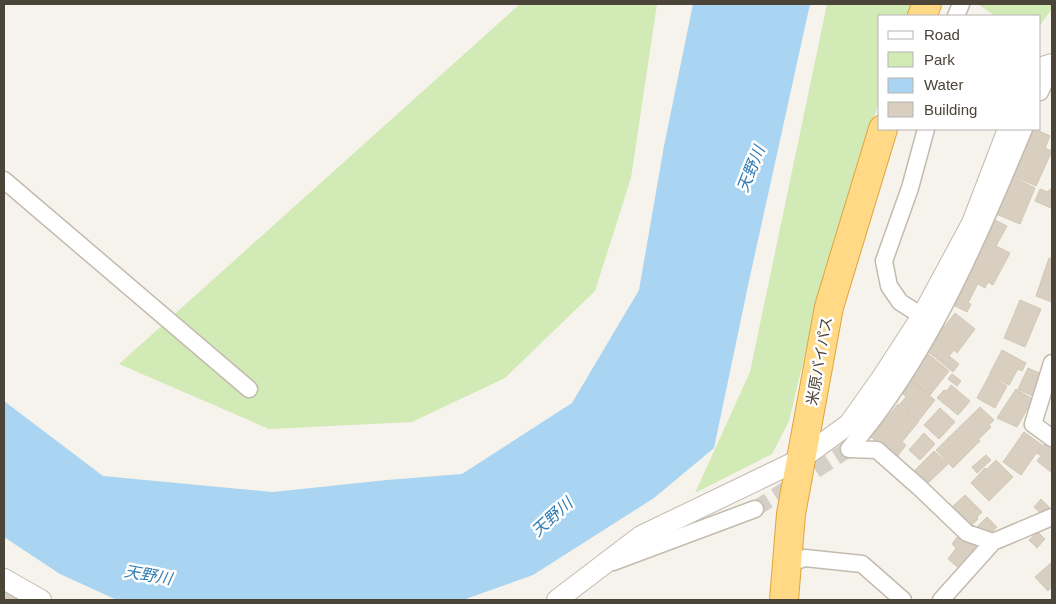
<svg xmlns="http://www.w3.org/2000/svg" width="1056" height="604" font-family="Helvetica,'Noto Sans JP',sans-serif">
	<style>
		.green { fill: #d2eab5 }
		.water { fill: #a9d4f2 }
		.building { fill: #d8cfc1; stroke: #d3c7b4 }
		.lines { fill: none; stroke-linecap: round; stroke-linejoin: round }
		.minor-tunnel { stroke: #d4d0c8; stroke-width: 16; stroke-dasharray: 16 8; stroke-linecap: butt }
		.minor-casing { stroke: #c2bbae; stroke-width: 19 }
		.tertiary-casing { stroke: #c2bbae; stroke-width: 22 }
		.trunk-casing { stroke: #e0a43c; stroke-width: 30 }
		.minor { stroke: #fff; stroke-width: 16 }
		.tertiary { stroke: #fff; stroke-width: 20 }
		.trunk { stroke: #ffd985; stroke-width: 28 }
		.labels { text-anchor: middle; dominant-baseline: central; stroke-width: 5; stroke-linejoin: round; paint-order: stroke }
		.street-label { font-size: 15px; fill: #4b4439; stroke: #fff }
		.water-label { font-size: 16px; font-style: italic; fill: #2e7ab2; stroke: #fff }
	</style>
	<rect width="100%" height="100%" fill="#f6f3ec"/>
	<path class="green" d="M520,4H657L631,178L595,291L505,378L412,422L269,429L119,364Z
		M827,4H919L914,16H880V98L824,274L789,421L772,454L695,493L750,372Z
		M978,4H1052V9L1040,25V16H995Z"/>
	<path class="water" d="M693,4H810L749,281L714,448L654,498L533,575L463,600H117L60,574L4,537V401L103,476L273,492L387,480L462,474L572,403L639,290L664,146Z"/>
	<path class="building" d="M1035,129L1050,136L1045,148L1052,151L1036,186L1009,174L1026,137L1030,139Z
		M1011,176L1035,188L1020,224L996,214Z
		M1040,189L1048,192L1050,189L1052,190V204L1051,208L1035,201Z
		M995,220L1007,226L996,246L1010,253L993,285L988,282L985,288L978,284L979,282L966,275Z
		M1049,258L1052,259V302L1036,296Z
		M965,276L978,283L968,303L971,304L967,312L951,304Z
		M1020,300L1041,309L1025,347L1004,338Z
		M955,313L975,329L957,353L954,350L949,356L959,364L953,372L926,350Z
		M1002,350L1026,363L1022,371L1018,369L1009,385L989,375Z
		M928,354L949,371L930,395L911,380L919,370L917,368Z
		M1028,368L1046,376L1035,397L1018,389Z
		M952,374L961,381L957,386L948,379Z
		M989,376L1007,386L995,408L977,398Z
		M910,380L935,400L919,420L900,404L906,397L901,392Z
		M951,385L970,401L958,415L937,398L944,390L947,391Z
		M1016,389L1033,399L1017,427L997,418Z
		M898,404L919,421L902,442L906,445L896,458L871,437Z
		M980,407L994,420L989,425L991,427L978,440L980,441L953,468L936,450Z
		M940,408L955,422L939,439L924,425Z
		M1024,432L1042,445L1021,475L1003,462Z
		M924,433L935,444L920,460L909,450Z
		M1049,438L1052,441V473L1037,461L1041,456L1037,453Z
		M934,451L948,464L925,486L912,473Z
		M986,455L991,460L977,473L972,467Z
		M996,460L1013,477L989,501L971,483L985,468L987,469Z
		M965,495L982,512L977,517L978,519L969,528L951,508Z
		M1041,499L1051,509L1044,516L1034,507Z
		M987,517L997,527L987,537L977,527Z
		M961,532L982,548L961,570L948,559L956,548L952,544Z
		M1038,532L1045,539L1037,548L1029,540Z
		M1052,562V586L1048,591L1035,577Z
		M4,585L26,600H4Z"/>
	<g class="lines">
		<path class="minor-tunnel" d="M755,509L849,449"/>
		<defs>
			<path id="minor" d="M956,16L961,4
				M1040,92L1044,83L1042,67
				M4,180L249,389
				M922,316L900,302L889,286L884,261L910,188L926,129
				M1052,363L1033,424L1052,438
				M849,449C929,357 977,240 1024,129
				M849,449L877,450L919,487L967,533L993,542
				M613,562L755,509
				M787,564L805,558L862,564L903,600
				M941,600L993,542L1052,517"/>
			<path id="tertiary" d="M1040,71L1042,67L1052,64
				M4,579L41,600
				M557,600L641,536L801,459L849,424L883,376L922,316L972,223L1008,129"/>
			<path id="trunk" d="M922,16L927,4
				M784,600L791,514L829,307L883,129"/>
		</defs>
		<use href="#minor" class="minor-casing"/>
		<use href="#tertiary" class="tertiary-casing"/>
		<use href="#trunk" class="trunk-casing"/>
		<use href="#minor" class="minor"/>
		<use href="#tertiary" class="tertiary"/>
		<use href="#trunk" class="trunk"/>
	</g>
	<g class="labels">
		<g class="street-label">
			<text transform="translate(819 361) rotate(-80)">米原バイパス</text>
		</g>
		<g class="water-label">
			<text transform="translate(751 169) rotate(-68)">天野川</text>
			<text transform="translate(552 517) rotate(-42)">天野川</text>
			<text transform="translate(148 575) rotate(10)">天野川</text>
		</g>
	</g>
	<rect width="1056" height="604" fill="none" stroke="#4b4439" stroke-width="10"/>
	<rect x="878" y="15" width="162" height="115" fill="#ffffff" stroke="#b7b4b0"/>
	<rect x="888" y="31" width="25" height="8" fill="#ffffff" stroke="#b7b4b0"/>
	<text x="924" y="40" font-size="15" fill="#4b4439">Road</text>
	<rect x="888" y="52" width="25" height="15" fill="#d2eab5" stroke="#b7b4b0"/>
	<text x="924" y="65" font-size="15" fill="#4b4439">Park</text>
	<rect x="888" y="78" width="25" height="15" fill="#a9d4f2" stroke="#b7b4b0"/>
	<text x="924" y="90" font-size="15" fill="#4b4439">Water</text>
	<rect x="888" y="102" width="25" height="15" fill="#d8cfc1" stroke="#b7b4b0"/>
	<text x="924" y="115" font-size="15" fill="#4b4439">Building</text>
</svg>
